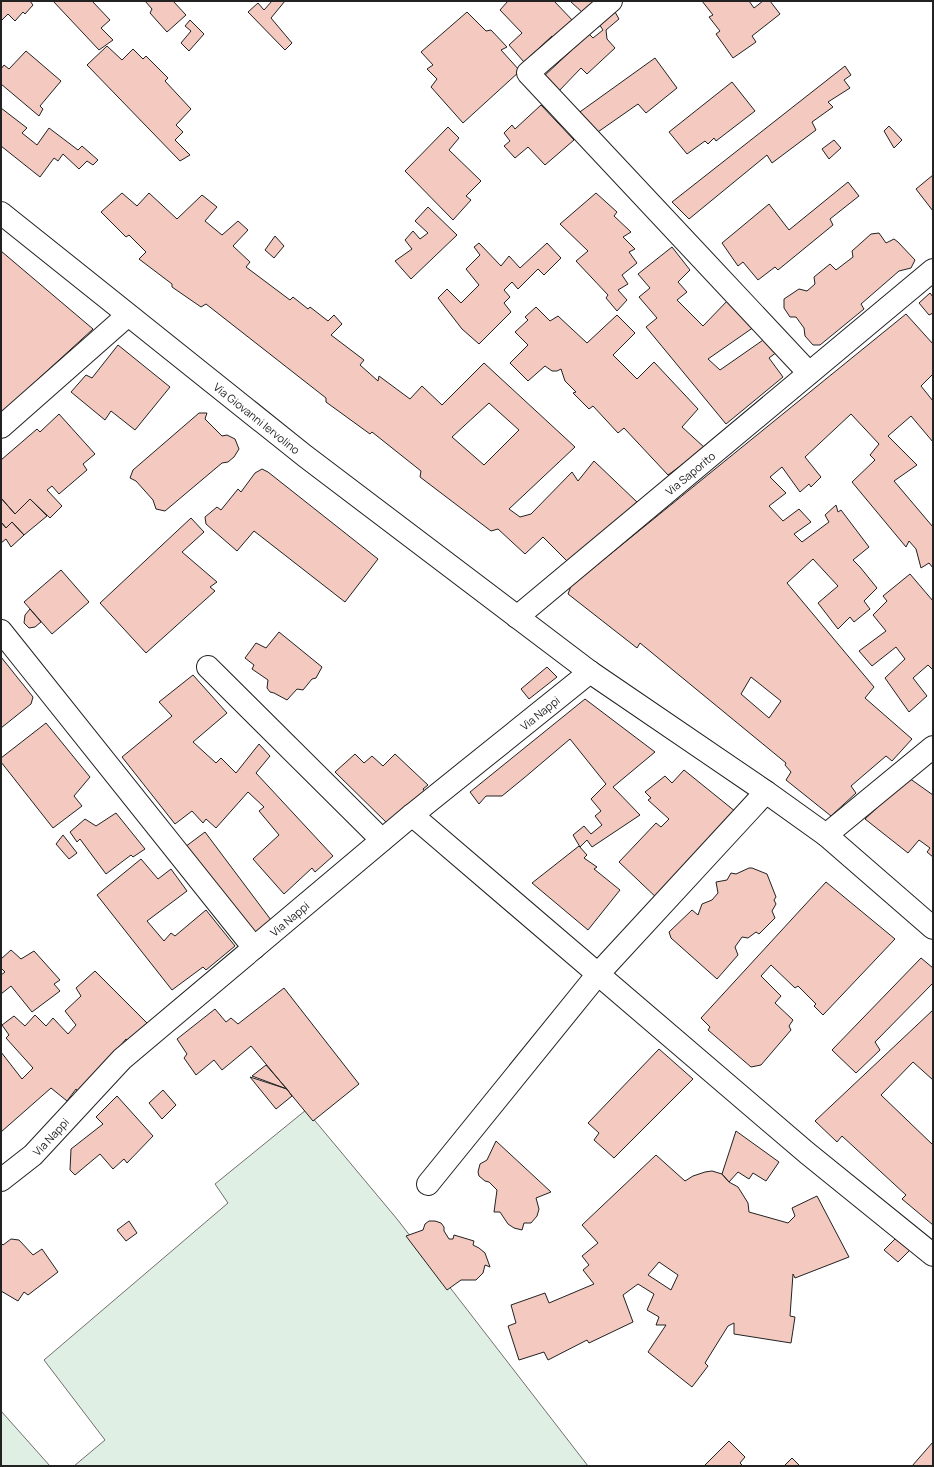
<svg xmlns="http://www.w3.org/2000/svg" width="934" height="1467" font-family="Manrope,sans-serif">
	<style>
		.green { fill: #e0efe3; stroke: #6f6f6f }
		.building { fill: #f3c9c0; stroke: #222; fill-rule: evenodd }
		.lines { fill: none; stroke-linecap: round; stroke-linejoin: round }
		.minor-casing { stroke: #222; stroke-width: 24 }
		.tertiary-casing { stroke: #222; stroke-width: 24 }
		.minor { stroke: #fff; stroke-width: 22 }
		.tertiary { stroke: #fff; stroke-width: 22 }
		.labels { text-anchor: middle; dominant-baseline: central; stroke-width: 3; stroke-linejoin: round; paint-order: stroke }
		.street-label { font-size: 11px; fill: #222; stroke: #fff }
	</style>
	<rect width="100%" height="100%" fill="#fff"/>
	<path class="green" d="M306,1110L397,1219L588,1466H74L105,1440L44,1360L228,1203L215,1184Z
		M1,1411L50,1466H1Z"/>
	<path class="building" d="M1,1H30L33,5L25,14L23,12L15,21L8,14L1,21Z
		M53,1H92L110,20L101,28L113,40L99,50Z
		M145,1H173L186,15L167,32L150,13L152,9Z
		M272,1H285L271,18L292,43L285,50L248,12L258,3L264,10Z
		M508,1H554L575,23L556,40L552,36L524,62L509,45L522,33L500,10Z
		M570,1H595L583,13Z
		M702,1H749L754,8L763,1H770L780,14L752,36L756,42L733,58L716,34L720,31L709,17L713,15Z
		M467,12L486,31L491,30L507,47L501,50L520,71L463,123L431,87L437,79L427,69L433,65L421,52Z
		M615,12L619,19L606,30L607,39L615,48L587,74L581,68L558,92L543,77L589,34L593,38L603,30L599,24Z
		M190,20L204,34L189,51L181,43L191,31L185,26Z
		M107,46L122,60L133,49L143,59L146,56L168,78L165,81L191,109L176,125L183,132L175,140L190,155L180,161L87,65Z
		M26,51L61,81L40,106L43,109L39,116L1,84V69L4,65L9,69Z
		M655,58L677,88L646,113L638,104L595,134L577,114Z
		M845,66L851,75L844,80L850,88L828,102L833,107L812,122L816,130L772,163L767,155L689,219L672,202Z
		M732,82L755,111L716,141L714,138L708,144L705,141L687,154L669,132Z
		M541,105L574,140L545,165L528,147L515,158L504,146L510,141L504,133L512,125L515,129Z
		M1,108L27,128L22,133L37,145L49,128L78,150L82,146L98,160L93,165L87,161L79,169L63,154L58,161L54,158L40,177L1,146Z
		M889,126L902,140L894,148L884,131Z
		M448,127L459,138L449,150L481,181L466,196L471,200L453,220L405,171Z
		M834,140L841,148L829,159L822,149Z
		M933,175V211L916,189Z
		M848,182L859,196L830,219L833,225L778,270L775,267L758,280L743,262L738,266L722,243L769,204L789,230Z
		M122,193L137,206L149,193L177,219L202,195L217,207L205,221L222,235L238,221L248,230L233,246L250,262L246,267L290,300L293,297L308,309L310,307L328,321L334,315L342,324L331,335L364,360L360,365L378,381L379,376L410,399L422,386L442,405L484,363L575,447L509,509L520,517L531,514L572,472L578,481L594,461L637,502L569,563L543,537L525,554L498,529L491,531L420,477L421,471L372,432L370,434L326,402V398L206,304L201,307L172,287V284L139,259L146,252L129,235L126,237L101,212ZM489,403L519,430L484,465L452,437Z
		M596,193L617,212L614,216L631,232L623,237L635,249L629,252L637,263L622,275L628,284L618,290L627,300L617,311L606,298L608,295L576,261L588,251L560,224Z
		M428,207L457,235L411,279L395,261L412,249L405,240L413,231L420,239L428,233L415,221Z
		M879,233L886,243L894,239L898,242L915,260L911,268L899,271L861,304L864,309L820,345H813L805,336L804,328L796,317H790L784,308V299L799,289L807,291L815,284L814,277L830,264L836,270L853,257L852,251L871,234Z
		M275,236L284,246L274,258L265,250Z
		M479,243L501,266L509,256L520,268L547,243L561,258L544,275L538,269L518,289L512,282L504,290L510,297L504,303L511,312L479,344L462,329L438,298L447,289L461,303L479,285L466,269L480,255L474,247Z
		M672,247L690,270L678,282L687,292L677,300L703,326L730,298L754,327L708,359L720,370L766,338L777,352L769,358L783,377L726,424L646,327L657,318L639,297L650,288L638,274Z
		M1,251L93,329L1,413Z
		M930,293L933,297V313L929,315L919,303Z
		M536,307L550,321L558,316L587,343L617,315L635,333L613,355L637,379L654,362L698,409L682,427L705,448L668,475L624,428L618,433L593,406L589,409L573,393L576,392L565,381L561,369L557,371H552L545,366L528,381L510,363L528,345L515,332L528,320L525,317Z
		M906,314L933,344V376L932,375L921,386L933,401V442L911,416L888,436L917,465L894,481L933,527V568L929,563L921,568L916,549L909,541L906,547L852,482L875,460L870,455L879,444L851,414L805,457L821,477L811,487L809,484L800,492L782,467L770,477L786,493L769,506L783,521L799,509L811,522L794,534L802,542L829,522L825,515L836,505L838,512L841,510L869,547L853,560L860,567L877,588L864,601L870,609L854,622L850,617L838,629L818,603L838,586L813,559L787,583L874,687L865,698L912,739L892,761L886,756L851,786L856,793L831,816L786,780L791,772L785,765L786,763L640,643L637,648L568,594L571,586ZM751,677L781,701L769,718L741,694Z
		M118,345L170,387L135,430L111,411L105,420L71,392L86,375L92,378Z
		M199,413H207L205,419L222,436L227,435L235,439L239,449L234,457L228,462L222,463L165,511L156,509L153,500L136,481L130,478L133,470Z
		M59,414L95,454L83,464L87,470L59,494L52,486L47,490L62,506L50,518L30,499L15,514L1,498V460L37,429L40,432Z
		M262,469L268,472L378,559L345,602L254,531L237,551L206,524L205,517L217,507L221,510L238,489L241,492L255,473Z
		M1,498L15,514L30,499L47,516L24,535L12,522L6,528L1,522Z
		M191,518L204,532L182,552L217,582L210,587L215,591L146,653L100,603Z
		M1,522L6,528L12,522L24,535L11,547L6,539L1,543Z
		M61,570L89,602L52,634L24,602Z
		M910,574L933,601V670L928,665L913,678L927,696L909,712L885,678L905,659L896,647L872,666L859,651L886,631L873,615L887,601L883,596Z
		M30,609L41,622L35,627L29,628L24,623L25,615Z
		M279,632L322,667L316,678L312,679L303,690L297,689L287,700L274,693L270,692L267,688L268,680L252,669L254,665L245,658L256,643L266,648Z
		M1,657L33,697L31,704L1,728Z
		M547,667L557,677L529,699L521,689Z
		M193,675L227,713L193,742L216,763L221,758L236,773L259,744L270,756L256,773L333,856L315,872L312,868L284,894L253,859L279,835L259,811L264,807L248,792L216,828L206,819L203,823L192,811L175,824L122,757L172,716L159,702Z
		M585,699L655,752L613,787L640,815L592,847L587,840L580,847L573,835L584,826L591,834L602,825L595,816L601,811L591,799L606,784L570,739L524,778L502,796H486L479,804L470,792Z
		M46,723L90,777L74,796L82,806L53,828L1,762V758Z
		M355,754L364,763L372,756L383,766L395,754L428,785L423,789L426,793L390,826L335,772Z
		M684,770L736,812L660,901L619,862L656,823L661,827L669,819L648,800L651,798L645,792L665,776L672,783Z
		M909,778L933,795V857L927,852L930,848L919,840L908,853L865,819Z
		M116,813L145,849L133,857L131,855L106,874L80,839L77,842L70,832L85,819L96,826Z
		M205,832L274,924L257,938L185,847Z
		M63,835L77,853L69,859L56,844Z
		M579,846L587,855L584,858L597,867L594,869L620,890L588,930L532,883Z
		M141,859L158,879L171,869L187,891L147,921L164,941L171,933L175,936L206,910L235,946L206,970L203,967L172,990L97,895Z
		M749,868H752L767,874L776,897L774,900L776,904L772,911L775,918L759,934L756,932L748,938L742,937L735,947L738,955L717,979L671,938L669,932L692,910L698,915L702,904L712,900L718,893L716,882L727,880L731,873L736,874Z
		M826,882L895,939L823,1015L814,1006L816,1004L798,986L795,988L771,965L761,976L781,996L775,1003L793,1020L789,1026L791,1030L761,1065L751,1067L708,1030L710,1027L701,1018Z
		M11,950L21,959L34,951L60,980L54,984L60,991L32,1012L11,986L1,994V975L5,972L1,968V959Z
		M921,958L933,968V983L875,1042L880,1050L856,1073L832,1050Z
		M95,971L147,1023L130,1042L126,1039L79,1094L76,1089L67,1101L51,1088L1,1132V1052L22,1079L33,1068L6,1038L9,1035L2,1025L14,1016L25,1026L35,1015L46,1026L53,1018L68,1034L76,1025L65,1011L81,996L76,988Z
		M284,988L359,1084L313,1121L251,1046L222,1070L214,1060L196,1075L184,1058L187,1054L177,1039L215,1009L226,1022L231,1018L238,1024Z
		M933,1010V1080L913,1062L881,1095L933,1145V1225L902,1199L906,1195L842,1136L837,1142L815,1121Z
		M659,1049L693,1079L614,1158L594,1140L599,1133L588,1123Z
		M266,1065L287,1089L252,1076Z
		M250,1077L287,1089L292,1096L276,1109Z
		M163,1090L176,1105L162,1119L149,1103Z
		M117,1096L153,1136L127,1163L124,1159L113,1169L100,1154L75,1175L70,1170L71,1149L103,1124L96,1117Z
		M736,1131L779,1162L766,1181L753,1173L749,1179L738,1172L729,1182L722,1174Z
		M496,1141L551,1192L536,1198L539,1209L537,1216L531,1223H524L522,1230L514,1228L508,1224L500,1212H494L497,1190L489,1182L485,1181L479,1176L478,1172L480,1164L487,1160Z
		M656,1155L685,1181L693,1176L705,1172L712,1171L722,1174L729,1182L738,1187L748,1203L749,1212L788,1223L795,1216L792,1208L817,1196L849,1257L795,1278L793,1274L790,1316L795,1317L791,1343L734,1334V1323L728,1326L705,1363L708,1366L692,1387L648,1352L666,1325H656L659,1317L647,1310L654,1294L638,1284L623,1295L633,1322L589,1343L587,1340L548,1360L544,1352L519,1360L508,1326L516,1323L511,1305L545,1293L549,1303L594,1284L583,1270L589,1265L582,1256L598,1243L582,1225ZM659,1262L678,1275L671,1290L648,1275Z
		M129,1221L137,1233L126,1241L117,1230Z
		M429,1221H435L441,1223L444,1227V1231L449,1239H453L454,1235L474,1241L473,1245L479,1248L485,1253L490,1267L485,1265L483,1273L476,1280H461L447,1290L406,1236L423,1230L425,1224Z
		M897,1237L910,1250L898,1262L884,1250Z
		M11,1239L19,1240L33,1255L42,1249L58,1272L28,1295L24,1292L18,1301L1,1291V1243L3,1245Z
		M729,1441L745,1457L740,1463L743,1466H704Z
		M933,1442V1466H912Z
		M792,1458L800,1466H784Z"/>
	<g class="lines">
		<defs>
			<g id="minor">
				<path d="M611,1L528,73L809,373"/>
				<path d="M1,427L128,315"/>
				<path d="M1,631L254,948"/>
				<path d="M208,667L382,840"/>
				<path d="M412,815L807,1153L933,1255"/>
				<path d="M826,835L933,747"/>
				<path id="s1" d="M1,1180L33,1155L122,1059L412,815L590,672"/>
				<path d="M428,1184L598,974L766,792"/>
			</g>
			<g id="tertiary">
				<path id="s2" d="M1,213L305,456L590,672L766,792L826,835L933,928"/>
				<path id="s3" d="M517,617L933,270"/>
			</g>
		</defs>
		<use href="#minor" class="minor-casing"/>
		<use href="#tertiary" class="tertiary-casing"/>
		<use href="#minor" class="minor"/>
		<use href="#tertiary" class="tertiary"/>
	</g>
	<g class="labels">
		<g class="street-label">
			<text stroke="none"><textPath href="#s2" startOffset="328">Via Giovanni Iervolino</textPath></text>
			<text stroke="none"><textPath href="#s3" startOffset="225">Via Saporito</textPath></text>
			<text stroke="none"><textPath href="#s1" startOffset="714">Via Nappi</textPath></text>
			<text stroke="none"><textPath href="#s1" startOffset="390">Via Nappi</textPath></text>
			<text stroke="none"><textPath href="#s1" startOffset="66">Via Nappi</textPath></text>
		</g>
	</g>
	<rect width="934" height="1467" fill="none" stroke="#222222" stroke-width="4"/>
</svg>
